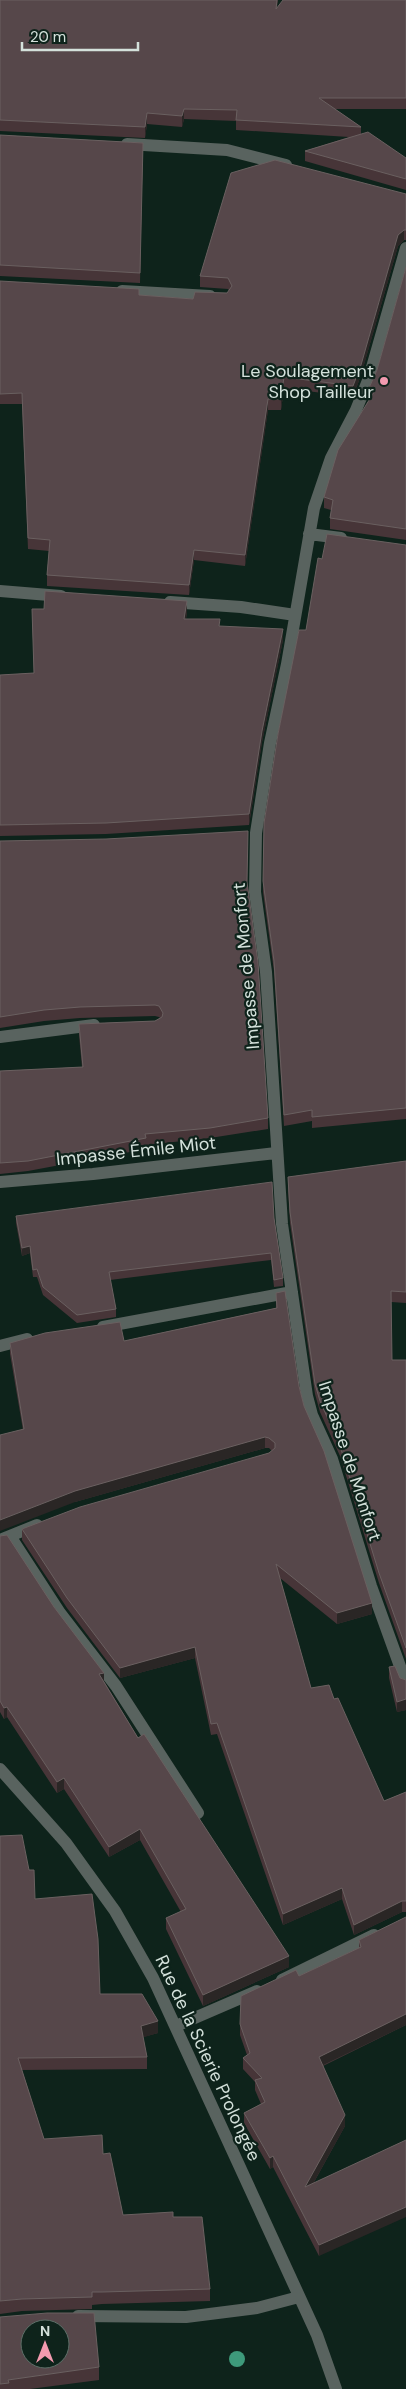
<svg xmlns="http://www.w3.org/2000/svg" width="406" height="2389" font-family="'DM Sans',sans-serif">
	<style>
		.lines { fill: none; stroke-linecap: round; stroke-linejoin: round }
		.minor { stroke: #59635f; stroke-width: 12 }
		.tree { fill: #3e9a7b }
		.wall { fill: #473538 }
		.shaded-wall { fill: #2a2625 }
		.building { fill: #56474a; stroke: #6a6060; fill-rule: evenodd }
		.poi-dot { fill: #f29aaf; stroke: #0e231b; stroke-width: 2 }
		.labels { text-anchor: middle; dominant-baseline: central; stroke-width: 4.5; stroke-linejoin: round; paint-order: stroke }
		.poi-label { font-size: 18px; fill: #d4e1db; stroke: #0e231b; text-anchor: end }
		.street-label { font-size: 18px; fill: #d4e1db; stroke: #0e231b }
	</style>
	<rect width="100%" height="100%" fill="#0e231b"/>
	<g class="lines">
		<path class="minor" d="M127,144L227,150L286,165
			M406,248L369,378L356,410L331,458L314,508L287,664L270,743L256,833L255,892L266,972L282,1224L307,1396L312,1415L332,1459L371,1586L406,1683
			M122,291L210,296
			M309,534L341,538
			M0,591L61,596
			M170,602L241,607L295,615
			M0,1037L94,1025
			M0,1182L93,1174L276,1153
			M103,1327L292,1292
			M0,1346L27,1339
			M10,1536L60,1613L116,1686L198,1813
			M0,1540L37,1525
			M0,1769L66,1843L115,1911L153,1978L317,2335L336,2389
			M282,1980L374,1935
			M176,2026L257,1991
			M78,2316L186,2317L257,2308L299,2297"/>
	</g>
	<circle class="tree" cx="237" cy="2359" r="8"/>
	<path class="wall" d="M0,0H278L277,7L406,0V109H335L361,127V134L406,158V190L305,161V151L349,137L236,130V121L184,119L182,127L147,124L145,138L0,131Z
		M0,135L143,143L140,283L0,276Z
		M406,194V240H404L398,246L361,375L353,397L284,388L281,410H268L245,566L194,560L189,595L47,586V575L49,551L28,549L22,404H0V281L139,295L193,299L227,293L229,291L228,289L200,287V276Z
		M406,267V540L330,529V518L331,510L324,508V497L370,399H369V388L377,370Z
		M406,545V1119L312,1128V1121L284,1126L274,971L263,892L264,823L322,559Z
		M32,609L187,612L186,619L283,640L262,742L249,825L106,834L0,836V675L34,673Z
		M0,841L247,883L268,1118V1129L210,1138L146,1145V1149L28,1171L0,1174V1071L82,1067L79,1035V1024L155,1021L160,1018L159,1017L155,1016L80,1018L44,1021L0,1028Z
		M406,1161V1303L391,1302L392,1360H406V1659L379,1583L340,1456L320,1412L315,1394L290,1223L288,1187V1177Z
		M16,1216L274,1218L283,1278V1286L274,1287L271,1260L110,1280L116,1309V1317L77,1323L43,1295L37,1277H33L30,1253L22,1256L16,1223Z
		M276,1293L304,1406L372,1614L337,1624L280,1578L311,1688L334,1699L384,1801L406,1792V1912H402L354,1935L342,1899L283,1925L217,1734L211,1735L195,1658L120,1678L67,1608L22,1540V1529L269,1453L272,1451L269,1448H265L75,1502L23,1430L10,1354V1343L124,1341L276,1308Z
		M0,1536L54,1607L104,1681L138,1738L289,1967L203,2006L166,1929V1918L181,1912L140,1840L109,1857L64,1789L57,1793L7,1717L4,1719L0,1712Z
		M389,1667L400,1678L406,1680V1710L397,1712L389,1678Z
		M0,1836L35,1899L100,1994L158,2033L143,2037L147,2057V2069L22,2070L44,2139L103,2154L123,2215L173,2217L210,2289V2301L102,2304L92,2305V2309L22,2311L0,2314Z
		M406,1917V2025L323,2066L345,2126L313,2184L406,2140L319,2256L273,2167L270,2169L244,2123V2113L261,2104L255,2090V2082L243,2069V2058L247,2055L240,2035V2024L299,1976L359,1948V1940Z
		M0,2317L99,2367V2380L30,2389H0Z"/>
	<path class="shaded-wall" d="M184,109V119L182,127V116Z
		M147,113V124L145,138V127Z
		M404,230V240L398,246L361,375L353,397V386L398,235Z
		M284,377V388L281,410V399Z
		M268,399V410L245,566V555Z
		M194,550V560L189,595V585Z
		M187,601V612L184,630V619Z
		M283,629V640L262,742L249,825V814L262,731Z
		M30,1246V1253L22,1256V1248Z
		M265,1437V1448L75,1502L0,1531V1520L75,1491Z
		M372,1603V1614L337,1624V1613Z
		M195,1647V1658L120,1678V1668Z
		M104,1673V1683L99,1674Z
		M406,1699V1710L397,1712V1702Z
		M7,1707V1717L4,1719V1708Z
		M64,1778V1789L57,1793V1782Z
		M140,1829V1840L109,1857V1847Z
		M342,1888V1899L283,1925V1914Z
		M402,1901V1912L354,1935V1925Z
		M289,1956V1967L203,2006V1995Z
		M406,2014V2025L319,2067V2057Z
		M158,2021V2033L141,2038V2026Z
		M345,2115V2126L305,2198V2187Z
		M273,2156V2167L270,2169V2158Z
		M406,2207V2217L319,2256V2245Z"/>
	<path class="building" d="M0,0H277L276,9L283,0H406V98H319L361,127L236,120L237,110L184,109L182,116L147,113L145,127L0,120Z
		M368,132L406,158V179L305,151Z
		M0,135L143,143L140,273L0,265Z
		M275,160L406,194V230H404L398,235L361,365L353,386L284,377L281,399H268L245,555L194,550L189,585L47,575L50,540L28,538L22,393L0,394V281L139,289V295L193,299L195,292L227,293L232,286L228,278L200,276L231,173Z
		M406,267V529L330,518L333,500L324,497L338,450L376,389L369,388L377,370Z
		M327,534L406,545V1108L312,1117V1110L284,1115L274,961L263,881L264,823L278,734L299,630H306L318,558L322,559Z
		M45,591L187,601L184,619H220L219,626L283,629L262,731L249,814L106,823L0,825V675L34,673L32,609H44Z
		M248,831L247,882L258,962L268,1118L210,1128L145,1134L146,1138L28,1161L0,1163V1071L83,1067L79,1024L155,1021L162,1017L163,1013L159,1006L155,1005L80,1007L44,1010L0,1017V841L106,839Z
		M406,1161V1292L391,1291L392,1360H406V1648L379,1573L340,1446L320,1401L315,1384L290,1212L288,1177Z
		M272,1182L274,1218L283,1278L274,1280L271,1253L109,1272L116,1309L77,1315L43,1287L37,1269L33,1270L30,1246L22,1248L16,1216Z
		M285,1291L299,1386L304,1406L324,1451L372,1603L337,1613L276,1564L311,1688L329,1685L334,1699L338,1698L384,1801L406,1792V1901H402L354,1925L342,1888L283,1914L217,1723L211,1724L195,1647L120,1668L67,1598L22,1529L80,1507L269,1453L275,1448V1443L269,1438L265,1437L75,1491L0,1520V1435L24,1429L10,1343L45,1333L120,1322L124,1341L277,1308L276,1293Z
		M7,1535L54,1607L104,1673L99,1674L138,1738L144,1734L289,1956L203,1995L166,1918L186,1909L140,1829L109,1847L64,1778L57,1782L7,1707L4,1708L0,1701V1536Z
		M395,1666L400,1678L406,1680V1699L397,1702L389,1667Z
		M22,1835L29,1870H34L35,1899L92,1894L98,1939L100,1994H142L158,2021L141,2026L147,2057L18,2058L44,2139L102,2135L103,2154L110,2153L123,2215L173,2212V2217H202L210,2289L102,2292H92V2297L22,2299L0,2301V1836Z
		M406,1917V2014L319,2057L345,2115L305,2187L406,2140V2207L319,2245L273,2156L270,2158L244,2113L265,2102L255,2080L262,2078L243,2058L250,2053L240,2024L241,1996L296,1970L299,1976L361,1947L359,1940Z
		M47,2313H94L99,2367L8,2380L9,2383L0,2384V2317ZM30,2329H60V2359H30Z"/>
	<circle class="poi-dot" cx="384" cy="381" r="5"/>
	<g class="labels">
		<g class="poi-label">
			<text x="374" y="371">Le Soulagement<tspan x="374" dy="21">Shop Tailleur</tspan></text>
		</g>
		<g class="street-label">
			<text transform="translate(246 966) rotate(-95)">Impasse de Monfort</text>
			<text transform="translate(136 1151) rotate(-6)">Impasse Émile Miot</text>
			<text transform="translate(350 1461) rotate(72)">Impasse de Monfort</text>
			<text transform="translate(208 2058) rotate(65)">Rue de la Scierie Prolongée</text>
		</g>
	</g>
	<g transform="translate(45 2344)"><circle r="24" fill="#0e231b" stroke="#5d6f68"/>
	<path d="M0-4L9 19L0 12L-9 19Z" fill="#f29aaf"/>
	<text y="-8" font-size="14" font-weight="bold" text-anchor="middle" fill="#d4e1db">N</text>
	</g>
	<path d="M22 42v8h116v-8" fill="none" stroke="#d4e1db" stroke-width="2.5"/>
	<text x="30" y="42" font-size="15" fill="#d4e1db" stroke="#0e231b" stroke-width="4" paint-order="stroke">20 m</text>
</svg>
